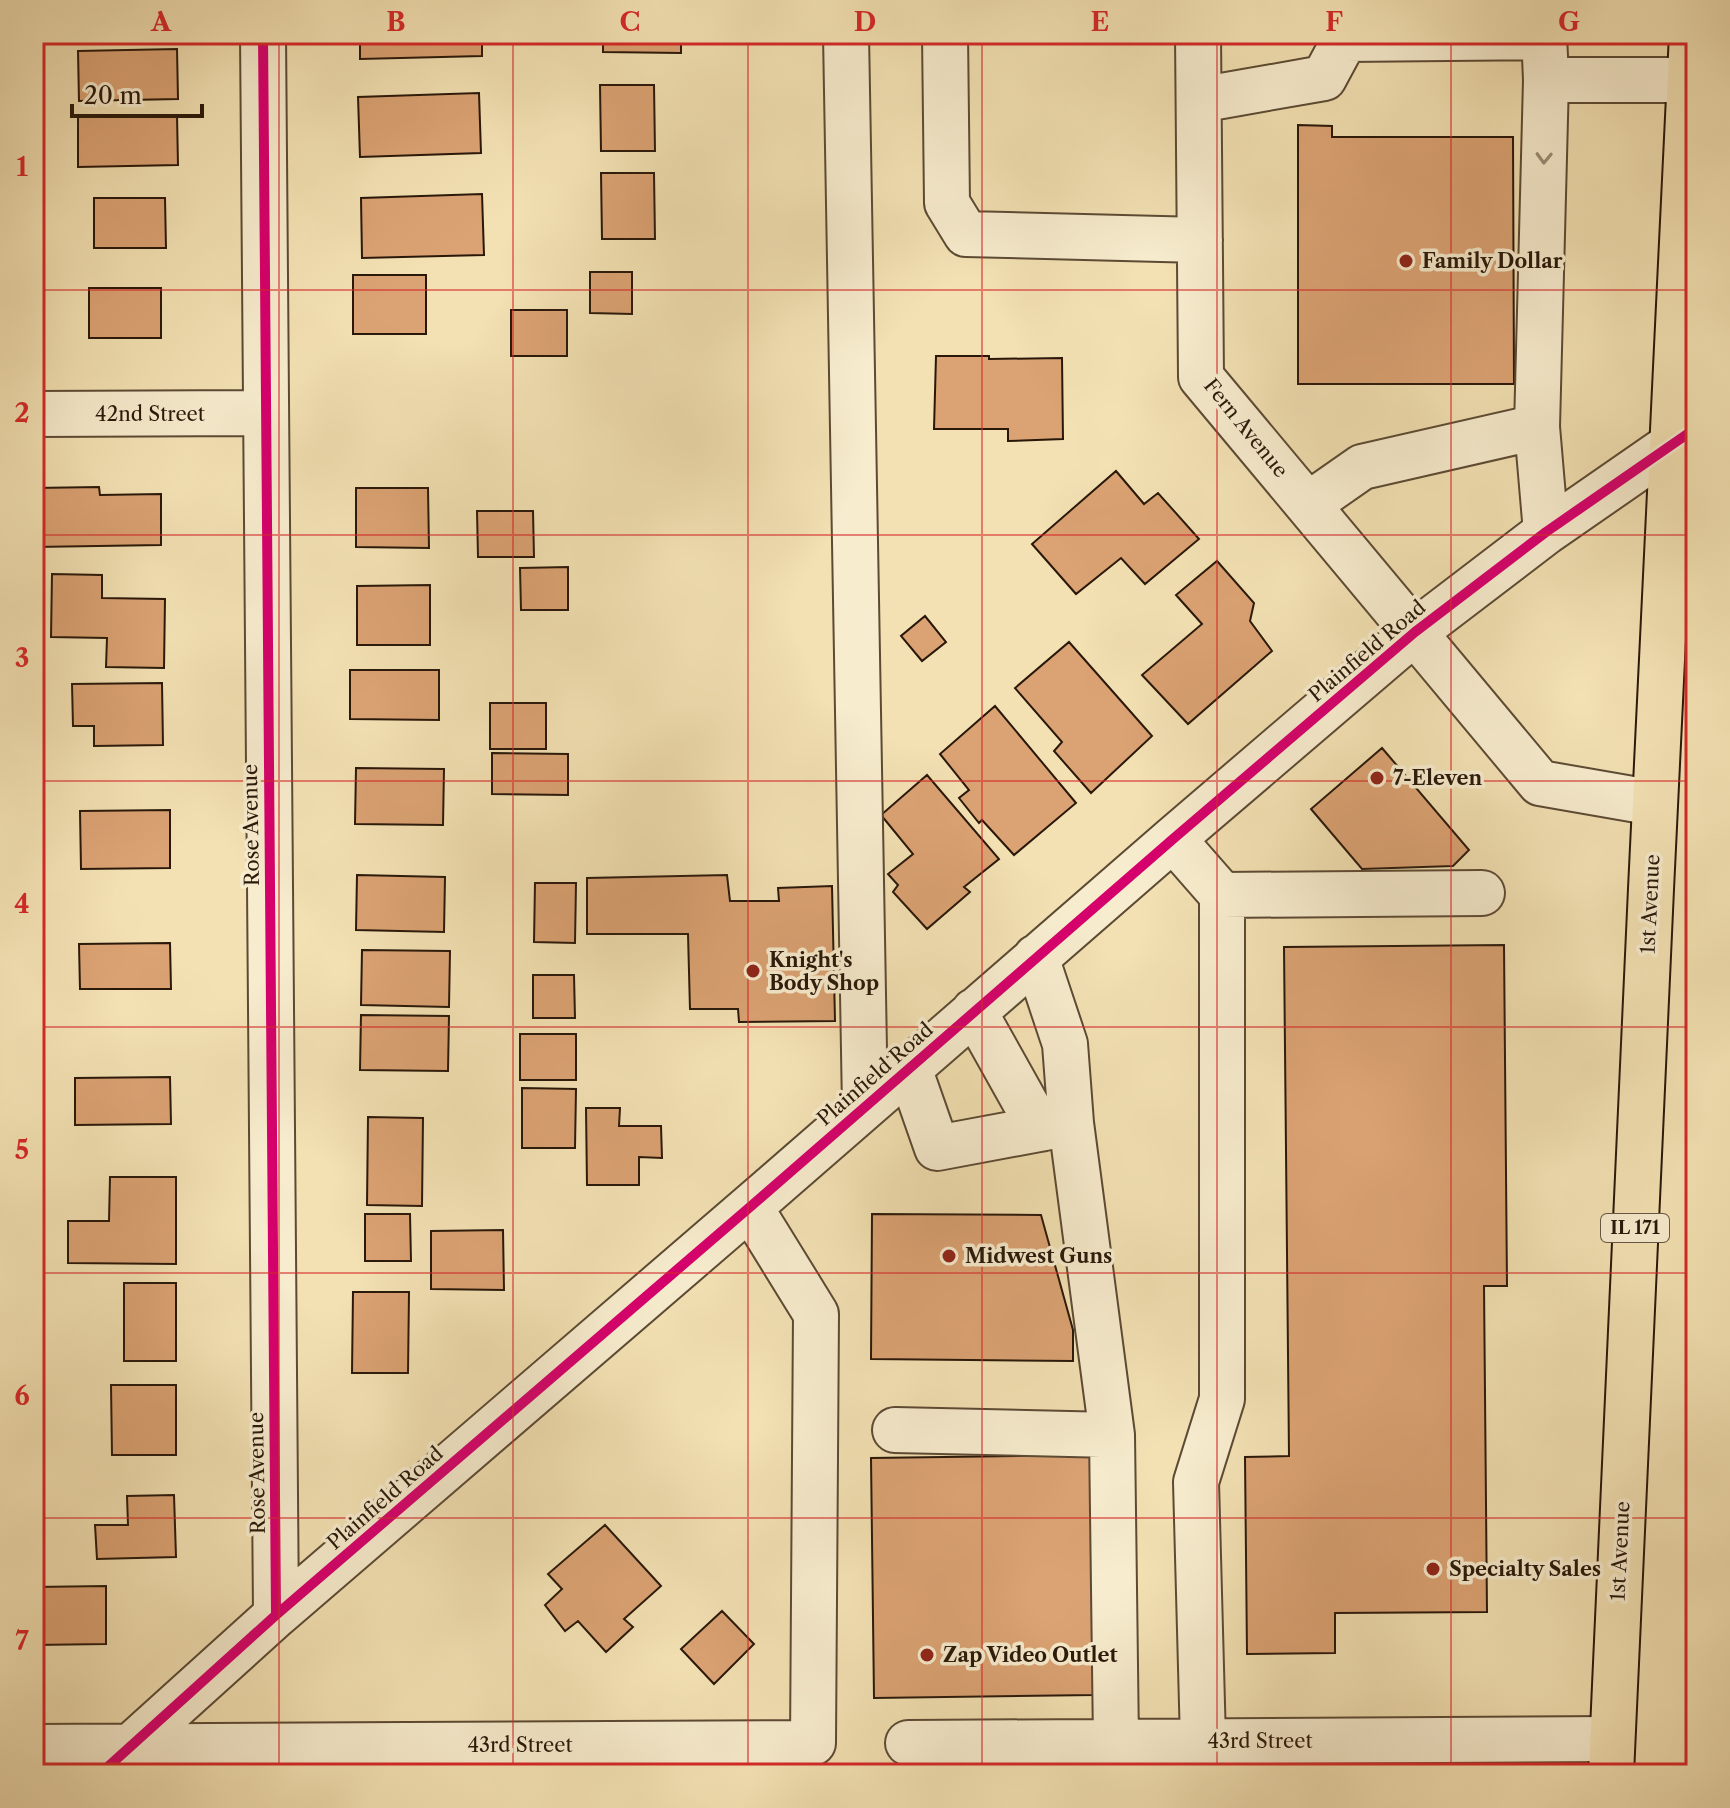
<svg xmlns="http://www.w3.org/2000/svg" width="1730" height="1808" font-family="'Libre Caslon Text',serif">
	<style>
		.building { fill: #dba273; stroke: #29180a; stroke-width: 2 }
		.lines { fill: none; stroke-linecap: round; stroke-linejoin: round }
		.minor-casing { stroke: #5c4a34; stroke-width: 48 }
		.major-casing { stroke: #29180a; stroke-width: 48 }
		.minor { stroke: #f7ecce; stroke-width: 44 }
		.major { stroke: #f3e1b3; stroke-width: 44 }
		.cycleway-casing { stroke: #f7ecce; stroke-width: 15 }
		.cycleway { stroke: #d6006c; stroke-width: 10 }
		.oneway { stroke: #9a8d76 }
		.grid { fill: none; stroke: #d62828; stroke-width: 2; stroke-opacity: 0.55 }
		.poi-dot { fill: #8f2418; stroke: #f7ecce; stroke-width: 3 }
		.labels { text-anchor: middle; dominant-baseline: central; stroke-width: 7; stroke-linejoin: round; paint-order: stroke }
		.shield { fill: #f7ecce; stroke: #675845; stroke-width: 2 }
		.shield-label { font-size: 18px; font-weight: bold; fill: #29180a }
		.poi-label { font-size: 20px; font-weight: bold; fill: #29180a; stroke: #f7ecce; text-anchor: start }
		.street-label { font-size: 20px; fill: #29180a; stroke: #f7ecce }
		.neatline { fill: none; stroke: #d62828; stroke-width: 3 }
		.grid-label { font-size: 26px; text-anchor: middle; font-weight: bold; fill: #d62828 }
	</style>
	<rect width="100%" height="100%" fill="#f3e1b3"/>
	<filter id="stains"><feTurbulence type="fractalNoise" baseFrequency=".0025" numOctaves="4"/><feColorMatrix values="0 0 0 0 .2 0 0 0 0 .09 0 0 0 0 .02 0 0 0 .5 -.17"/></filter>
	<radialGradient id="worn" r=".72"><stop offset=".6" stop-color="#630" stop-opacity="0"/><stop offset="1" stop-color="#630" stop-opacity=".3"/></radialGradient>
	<path class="building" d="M360,34H482V56L360,59Z
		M603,34H681V53L603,52Z
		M177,49L178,99L79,101L78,51Z
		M600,85H654L655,151H601Z
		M479,93L481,153L360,157L358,97Z
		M177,115L178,165L78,167V117Z
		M1298,125L1332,126V137H1513L1514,384H1298Z
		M601,173H654L655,239H602Z
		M482,194L484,255L362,258L361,198Z
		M94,198H165L166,248H94Z
		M590,272H632V314L590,313Z
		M353,275H426V334H353Z
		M89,288H161V338H89Z
		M511,310H567V356H511Z
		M936,356H989V359L1062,358L1063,439L1008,441V429H934Z
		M1116,471L1144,504L1158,493L1199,539L1145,584L1121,558L1076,594L1032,544Z
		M99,487L100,495L161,494V545L34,547V488Z
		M356,488H428L429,548L356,547Z
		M477,511H533L534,557H478Z
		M1217,561L1254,603L1250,621L1272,651L1188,724L1142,675L1202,624L1176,595Z
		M568,567V610H521L520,568Z
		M52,574L102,575V598L165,599L164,668L106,667L107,638L51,637Z
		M430,585V645H357V586Z
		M925,616L946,642L922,661L901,636Z
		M1069,642L1152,736L1091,793L1054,751L1062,742L1015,688Z
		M350,670H439V720L350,719Z
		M162,683L163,745L94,746V726H73L72,684Z
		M490,703H546V749H490Z
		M995,706L1076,803L1014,855L982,820L979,823L959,798L969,790L940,754Z
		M1382,748L1469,850L1453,866L1362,869L1311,809Z
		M492,753L568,754V795L492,794Z
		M356,768L444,769L443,825L355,824Z
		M927,775L999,859L964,887L970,892L927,929L893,892L898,885L888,874L913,854L881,815Z
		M170,810V868L81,869L80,811Z
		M357,875L445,877L444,932L356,930Z
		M727,875L730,901H779L778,888L832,886L835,1021L739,1022L738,1009H690L688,934H587V878Z
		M535,883H576L575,943L534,942Z
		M170,943L171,989H80L79,944Z
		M1504,945L1507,1286H1484L1487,1612L1335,1613V1653L1247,1654L1245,1457L1289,1456L1284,947Z
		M362,950L450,951L449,1007L361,1005Z
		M533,975H574L575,1018H533Z
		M361,1015L449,1016L448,1071L360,1070Z
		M520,1034H576V1080H520Z
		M170,1077L171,1124L75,1125V1078Z
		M522,1088L576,1089L575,1148H522Z
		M586,1108H620L619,1126H661L662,1158L639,1157V1185H587Z
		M368,1117L423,1118L422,1206L367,1205Z
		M110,1177H176V1264L68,1263V1221H109Z
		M365,1214H410L411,1261H365Z
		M872,1214L1041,1215L1073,1330V1361L871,1359Z
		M503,1230L504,1290L431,1289V1231Z
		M124,1283H176V1361H124Z
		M353,1292H409L408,1373H352Z
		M111,1385H176V1455H112Z
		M1091,1455L1094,1695L874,1698L871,1458Z
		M174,1495L176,1557L97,1559L95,1525H128L127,1496Z
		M605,1525L661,1586L624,1619L633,1627L606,1652L578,1621L565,1631L545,1605L562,1589L548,1574Z
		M106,1586V1644L34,1645V1587Z
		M722,1611L754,1644L714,1684L681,1649Z"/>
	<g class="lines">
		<defs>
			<path id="minor" d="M263,34L276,1615
				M846,34L865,1107
				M945,34L947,203L966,234L1200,240
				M1198,34L1201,377L1540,783L1655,803
				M1544,34L1546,80L1537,427L1546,532
				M1345,39L1544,37
				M1546,80H1690
				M1199,100L1324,78L1345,39V34
				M34,414L265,413
				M1309,504L1362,467L1537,427
				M1173,839L1222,895V1399L1196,1482L1203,1741
				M1222,895L1482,893
				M974,1011L1040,1129
				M909,1068L937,1148L1071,1123L1065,1044L1036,957
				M1071,1123L1112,1435L1116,1742
				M895,1430L1112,1435
				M908,1743L1612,1739
				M34,1747L813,1743L816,1314L750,1207
				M100,1774L276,1615L750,1207L1173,839L1415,632L1546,532L1696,428"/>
			<path id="major" d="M1611,1774L1651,889L1692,34"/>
		</defs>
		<use href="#minor" class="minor-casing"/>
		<use href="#major" class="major-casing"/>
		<use href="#minor" class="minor"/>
		<use href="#major" class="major"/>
		<defs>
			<path id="cycleway" d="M263,34L276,1615
				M100,1774L276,1615L750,1207L1173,839L1415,632L1546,532L1696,428"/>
		</defs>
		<use href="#cycleway" class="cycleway-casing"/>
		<use href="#cycleway" class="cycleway"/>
	</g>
	<defs><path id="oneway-chevron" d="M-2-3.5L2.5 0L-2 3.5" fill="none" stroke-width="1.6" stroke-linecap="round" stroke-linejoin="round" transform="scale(2)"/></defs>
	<use class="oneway" href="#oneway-chevron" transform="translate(1544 158) rotate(92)"/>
	<path class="grid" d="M279,34V1774M513,34V1774M748,34V1774M982,34V1774M1217,34V1774M1451,34V1774M34,290H1696M34,535H1696M34,781H1696M34,1027H1696M34,1273H1696M34,1518H1696"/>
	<g class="poi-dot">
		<circle cx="1406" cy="261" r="8"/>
		<circle cx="1377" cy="778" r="8"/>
		<circle cx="753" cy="971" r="8"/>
		<circle cx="949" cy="1256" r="8"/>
		<circle cx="1433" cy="1569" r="8"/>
		<circle cx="927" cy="1655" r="8"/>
	</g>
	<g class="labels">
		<rect class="shield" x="1601" y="1214" width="68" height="28" rx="6"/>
		<g class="shield-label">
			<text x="1635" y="1228">IL 171</text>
		</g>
		<g class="poi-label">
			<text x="1422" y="261">Family Dollar</text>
			<text x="1393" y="778">7-Eleven</text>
			<text x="769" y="960">Knight's<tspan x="769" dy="23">Body Shop</tspan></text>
			<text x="965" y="1256">Midwest Guns</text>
			<text x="1449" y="1569">Specialty Sales</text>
			<text x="943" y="1655">Zap Video Outlet</text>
		</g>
		<g class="street-label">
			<text x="150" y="414">42nd Street</text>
			<text transform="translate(1246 428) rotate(51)">Fern Avenue</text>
			<text transform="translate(1367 651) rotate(-40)">Plainfield Road</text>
			<text transform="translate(251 825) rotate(-91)">Rose Avenue</text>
			<text transform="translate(1650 904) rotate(-87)">1st Avenue</text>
			<text transform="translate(875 1074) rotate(-41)">Plainfield Road</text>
			<text transform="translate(257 1473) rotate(-91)">Rose Avenue</text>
			<text transform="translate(385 1498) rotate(-41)">Plainfield Road</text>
			<text transform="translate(1620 1551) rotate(-87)">1st Avenue</text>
			<text x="1260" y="1741">43rd Street</text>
			<text x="520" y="1745">43rd Street</text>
		</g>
	</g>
	<rect width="1730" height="1808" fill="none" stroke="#f3e1b3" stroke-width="88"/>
	<path d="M72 104v12h130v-12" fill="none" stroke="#29180a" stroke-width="4"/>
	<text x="84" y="104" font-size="24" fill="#29180a" stroke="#f7ecce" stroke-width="6" paint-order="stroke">20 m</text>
	<rect x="44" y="44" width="1642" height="1720" class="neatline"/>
	<g class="grid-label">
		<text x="161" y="31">A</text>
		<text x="396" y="31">B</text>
		<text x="630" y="31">C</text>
		<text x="865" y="31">D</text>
		<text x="1100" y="31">E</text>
		<text x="1334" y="31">F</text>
		<text x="1569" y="31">G</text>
		<text x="22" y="176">1</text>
		<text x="22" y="422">2</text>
		<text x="22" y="667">3</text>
		<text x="22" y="913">4</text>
		<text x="22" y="1159">5</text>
		<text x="22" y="1405">6</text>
		<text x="22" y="1650">7</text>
	</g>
	<rect width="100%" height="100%" filter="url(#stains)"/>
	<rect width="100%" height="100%" fill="url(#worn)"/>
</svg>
